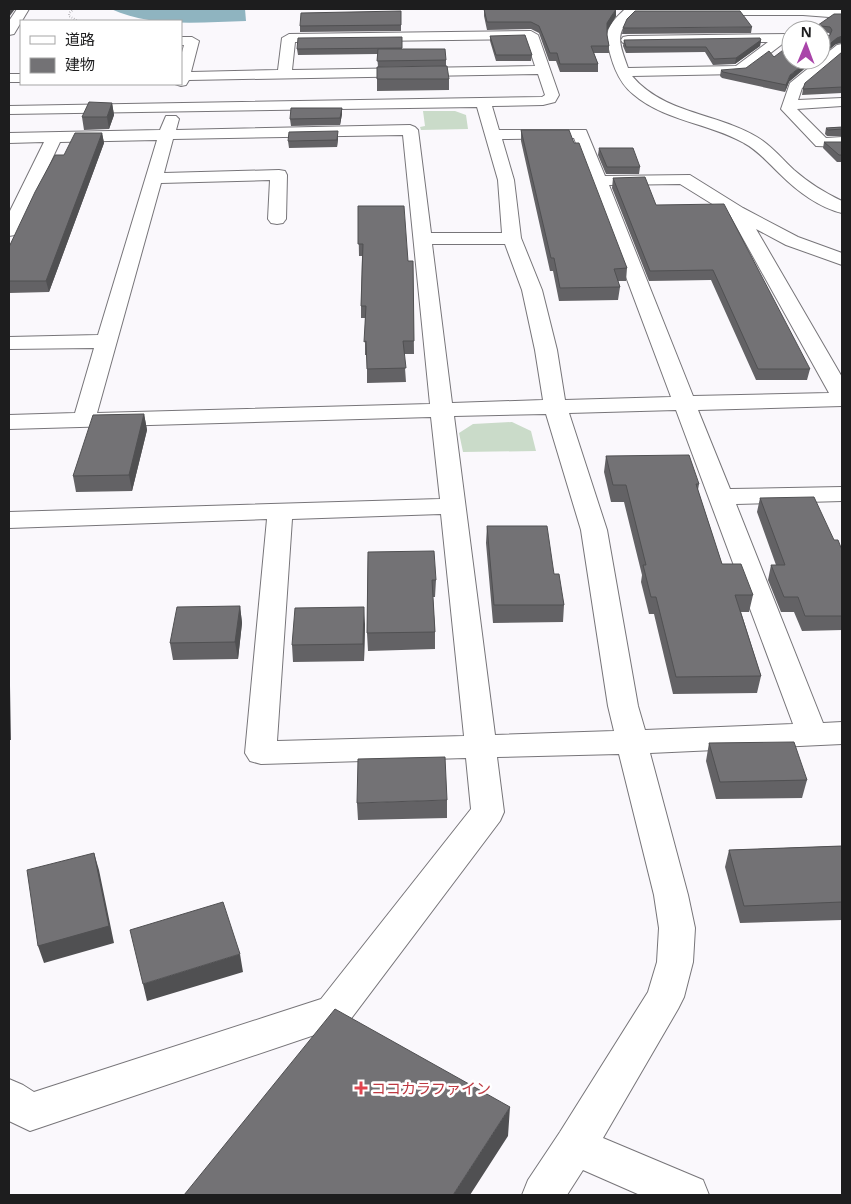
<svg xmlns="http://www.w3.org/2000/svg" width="851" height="1204" font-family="'Noto Sans','Noto Sans JP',sans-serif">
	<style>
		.green { fill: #cadbc9 }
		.water { fill: #8fb4c0 }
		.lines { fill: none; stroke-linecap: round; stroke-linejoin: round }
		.minor-casing { stroke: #777579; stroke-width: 2 }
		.path { stroke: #8f8e91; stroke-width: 2; stroke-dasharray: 0.5 2; stroke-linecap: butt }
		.minor { fill: #fff; fill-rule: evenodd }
		.wall { fill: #636265 }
		.shaded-wall { fill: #505052 }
		.building { fill: #737275; stroke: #505052 }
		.health-dot { fill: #e0444e; stroke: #fff; stroke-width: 2 }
		.labels { text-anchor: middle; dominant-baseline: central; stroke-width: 5; stroke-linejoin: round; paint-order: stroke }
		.near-health-label { font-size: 15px; fill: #be3a42; stroke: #fff; text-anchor: start }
	</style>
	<rect width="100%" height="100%" fill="#faf8fc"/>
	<path class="green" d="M423,111H455L466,115L468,129L421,130L420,127L425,126Z
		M512,422L531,431L536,451L463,452L459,433L473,424Z"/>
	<path class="water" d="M111,9H245L246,21C202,22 152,28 111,9Z"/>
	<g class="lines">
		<defs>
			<path id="minor" d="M17,9H29L14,34L9,35V21Z
				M625,9L842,10V18L803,15H634C613,33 620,45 628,68L736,66L768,42L623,43L621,40L623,37L628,36L791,34V42H785L744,73L739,74L632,76C664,114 717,113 757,137C772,146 782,159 794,170C809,183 825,193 842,201V213C820,208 797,191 781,175C769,164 759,151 744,143C709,123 664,121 633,94C617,81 611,60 607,40C606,26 616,18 625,9Z
				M531,31L538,35L559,95L555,102L543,105L492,106L499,130H586L605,176L690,175L743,208L798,237L842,253V265L786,245L756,229L842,377V406L698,410L730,489L842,487V501L736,504L823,723L842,722V744L650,753L688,895L695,928L693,962L684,997L678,1009L603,1138L703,1180L709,1195H640L583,1170L567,1195H522L528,1180L560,1132L648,992L657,962L659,928L654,895L619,754L497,757L504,812L500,821L347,1024L30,1131L9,1121V1079L23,1085L34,1092L321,999L471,809L466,758L261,764L250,761L245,753L267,519L9,528V512L440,499L431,417L9,429V415L75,413L94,348L9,349V337L98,335L157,140L60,142L18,231L15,235L9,236V213L44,142L9,143V133L160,130L166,116H176L179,119L176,130L410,125L415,127L418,130L431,233H502L498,180L477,107L9,114V106L542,97L545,95L538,74L189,80L186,85L181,86L175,84H181V56L184,45H181V37H192L199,41L191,72L278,70L282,38L289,34ZM526,39L535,66L292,70L295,42ZM403,135L430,404L97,413L161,183L270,180L268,219L271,223L277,224L283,223L286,219L287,175L285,171L279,170L164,173L173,139ZM574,138L671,397L565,400L557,350L542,290L521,238L514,180L502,139ZM680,184L730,215L829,393L693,396L609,185ZM432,244H505L522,290L535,350L543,400L452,403ZM676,410L793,724L645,730L638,706L607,530L569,413ZM546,414L581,530L608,706L614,731L495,735L454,416ZM441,514L464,736L277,741L292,519Z
				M842,44V55L802,88L798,100L842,98V106L797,109L826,138L842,137V147L816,146L781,109L790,83L837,45Z
				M9,74H21V82H9Z"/>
		</defs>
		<use href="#minor" class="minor-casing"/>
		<path class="path" d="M74,9L69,13V16L78,21"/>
		<use href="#minor" class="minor"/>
	</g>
	<path class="wall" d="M484,9H585L616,16L607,30V35L609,46V53H594L598,64V72H560L556,61H549L539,33L531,29L487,30L484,16Z
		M401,11V31L300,32V26Z
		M842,14V43L836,44L821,56V37L830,35L829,33L811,30Z
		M752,27L751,33L622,34L623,28Z
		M490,36L532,55L531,61H496L490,41Z
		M402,37V49L446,60V66L378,67L377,54L298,55L297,49Z
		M624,40H761L760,46L735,64L713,65L705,52L626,53L623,46Z
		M842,52V93L802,95L803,89Z
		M377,67L449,79V90L377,91Z
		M721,70L789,82L785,92L722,78L720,76Z
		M112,103L114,115L109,129L84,130L82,117Z
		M342,108V114L340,125L291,126L290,119Z
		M842,127V136H827L825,134L826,128Z
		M521,130L574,143L627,268L626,281H618L620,287L618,300L559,301L553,271H550L521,141Z
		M102,133L104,143L49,292L9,293V247L64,155Z
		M338,138L337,147L289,148L288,141Z
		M824,142H842V162H837L823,148Z
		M599,148L640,167L639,174H606L598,155Z
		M613,178L656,205L810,369L807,380H756L711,280L649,281L612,188Z
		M358,206L408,261H413L414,354H404L406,382L367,383V355H365V318H361V306L362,256H359Z
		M144,414L147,430L132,491L76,492L73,476Z
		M606,456L699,484L698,490L722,564L753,595L749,612H741L761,676L757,693L673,694L654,614H649L641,582L642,575L624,502H611L604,472Z
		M760,498L834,540L842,550V630L802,631L794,612H781L768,580L771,565H776L757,512Z
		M487,526L554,574L564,605L563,622L493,623L486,543Z
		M368,552L436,580L435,597H433L435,632V649L368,651L367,633Z
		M240,606L242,623L238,659L173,660L170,643Z
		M365,624L364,661L293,662L292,645Z
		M709,743L807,780L802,798L716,799L706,761Z
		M447,800V818L358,820L357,803Z
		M842,846V920L740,923L725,867L729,850Z"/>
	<path class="shaded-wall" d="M10,9H15L9,17V10Z
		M616,9V16L607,31V23Z
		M842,36V42L836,44L821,56V51L837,38Z
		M761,40L760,46L735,64L736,58Z
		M809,60H815L789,82L785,92L786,85L790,75Z
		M112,103L114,115L109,129L107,117Z
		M342,108V114L340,125V118Z
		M338,131V138L337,147V140Z
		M102,133L104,143L49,292L46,281Z
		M144,414L147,430L132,491L129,475Z
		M240,606L242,623L238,659L235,642Z
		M364,607L365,624L364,661L363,644Z
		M9,680L10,686L11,740H9Z
		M94,853L99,870L114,943L44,963L38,946Z
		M240,954L243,972L147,1001L143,984Z
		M510,1107L508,1136L470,1195H453Z"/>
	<path class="building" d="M484,9H616L607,23V35L609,46H591L598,64H560L557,53H550L539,26L531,22H487Z
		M401,11V25L300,26L301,13Z
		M635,11H740L752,27L623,28L627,19Z
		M834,14H842V36L837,38L821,51V37L830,35L832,30L830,27L821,26V30H811Z
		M525,35L532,55H496L490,36Z
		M402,37V48L297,49L298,38Z
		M760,38L761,40L736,58L714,59L706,47H626L624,40Z
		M791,44V60H809L790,75L786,85L723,72L721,70L746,68L769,51L774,57Z
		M378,49H445L446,60L377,61Z
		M842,52V87L803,89L805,83Z
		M447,66L449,79H377V67Z
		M89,102L112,103L107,117H82Z
		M291,108H342L340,118L290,119Z
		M842,127V129L828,130L826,128Z
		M521,130H569L574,143H579L627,268L614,269L620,287L560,288L554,258H551Z
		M338,131L337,140L288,141L289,132Z
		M75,133H102L46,281H9V247L35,192L55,155H64Z
		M824,142H842V155H839Z
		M599,148H633L640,167H607Z
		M645,177L656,205L724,204L810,369H758L713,270L650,271L613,178Z
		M358,206H404L408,261H413L414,341H403L406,368L367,369L366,341L364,342L366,306H361L363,244H358Z
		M144,414L129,475L73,476L93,415Z
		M689,455L699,484H696L722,564H741L753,595H735L761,676L676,677L656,597H651L643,565H646L626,485H613L606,456Z
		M814,497L834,540H838L842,550V616H805L798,597H784L771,565H785L760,498Z
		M487,526H547L554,574H559L564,605H494Z
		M434,551L436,580H432L435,632L367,633L368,552Z
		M240,606L235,642L170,643L177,607Z
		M364,607L363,644L292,645L295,608Z
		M794,742L807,780L720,782L709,743Z
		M445,757L447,800L357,803L358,759Z
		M842,846V902L744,906L729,850Z
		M94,853L109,926L38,946L27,870Z
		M223,902L240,954L143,984L130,930Z
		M335,1009L510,1107L453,1195H184Z"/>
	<path class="health-dot" d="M358.5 1080.5h5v5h5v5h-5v5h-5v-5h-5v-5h5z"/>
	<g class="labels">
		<g class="near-health-label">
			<text x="371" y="1088">ココカラファイン</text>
		</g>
	</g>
	<rect width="851" height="1204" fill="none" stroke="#1d1d1e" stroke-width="20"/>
	<rect x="20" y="20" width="162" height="65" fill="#ffffff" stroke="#a5a5a5"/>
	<rect x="30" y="36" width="25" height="8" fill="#ffffff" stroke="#a5a5a5"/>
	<text x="65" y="45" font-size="15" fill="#1d1d1e">道路</text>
	<rect x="30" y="58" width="25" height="15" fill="#737275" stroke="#a5a5a5"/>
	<text x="65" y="70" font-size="15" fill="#1d1d1e">建物</text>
	<g transform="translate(806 45) rotate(1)"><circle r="24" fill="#ffffff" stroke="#a5a5a5"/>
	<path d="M0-4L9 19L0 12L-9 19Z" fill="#a944a9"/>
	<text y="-8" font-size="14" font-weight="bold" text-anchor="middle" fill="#1d1d1e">N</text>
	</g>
</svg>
